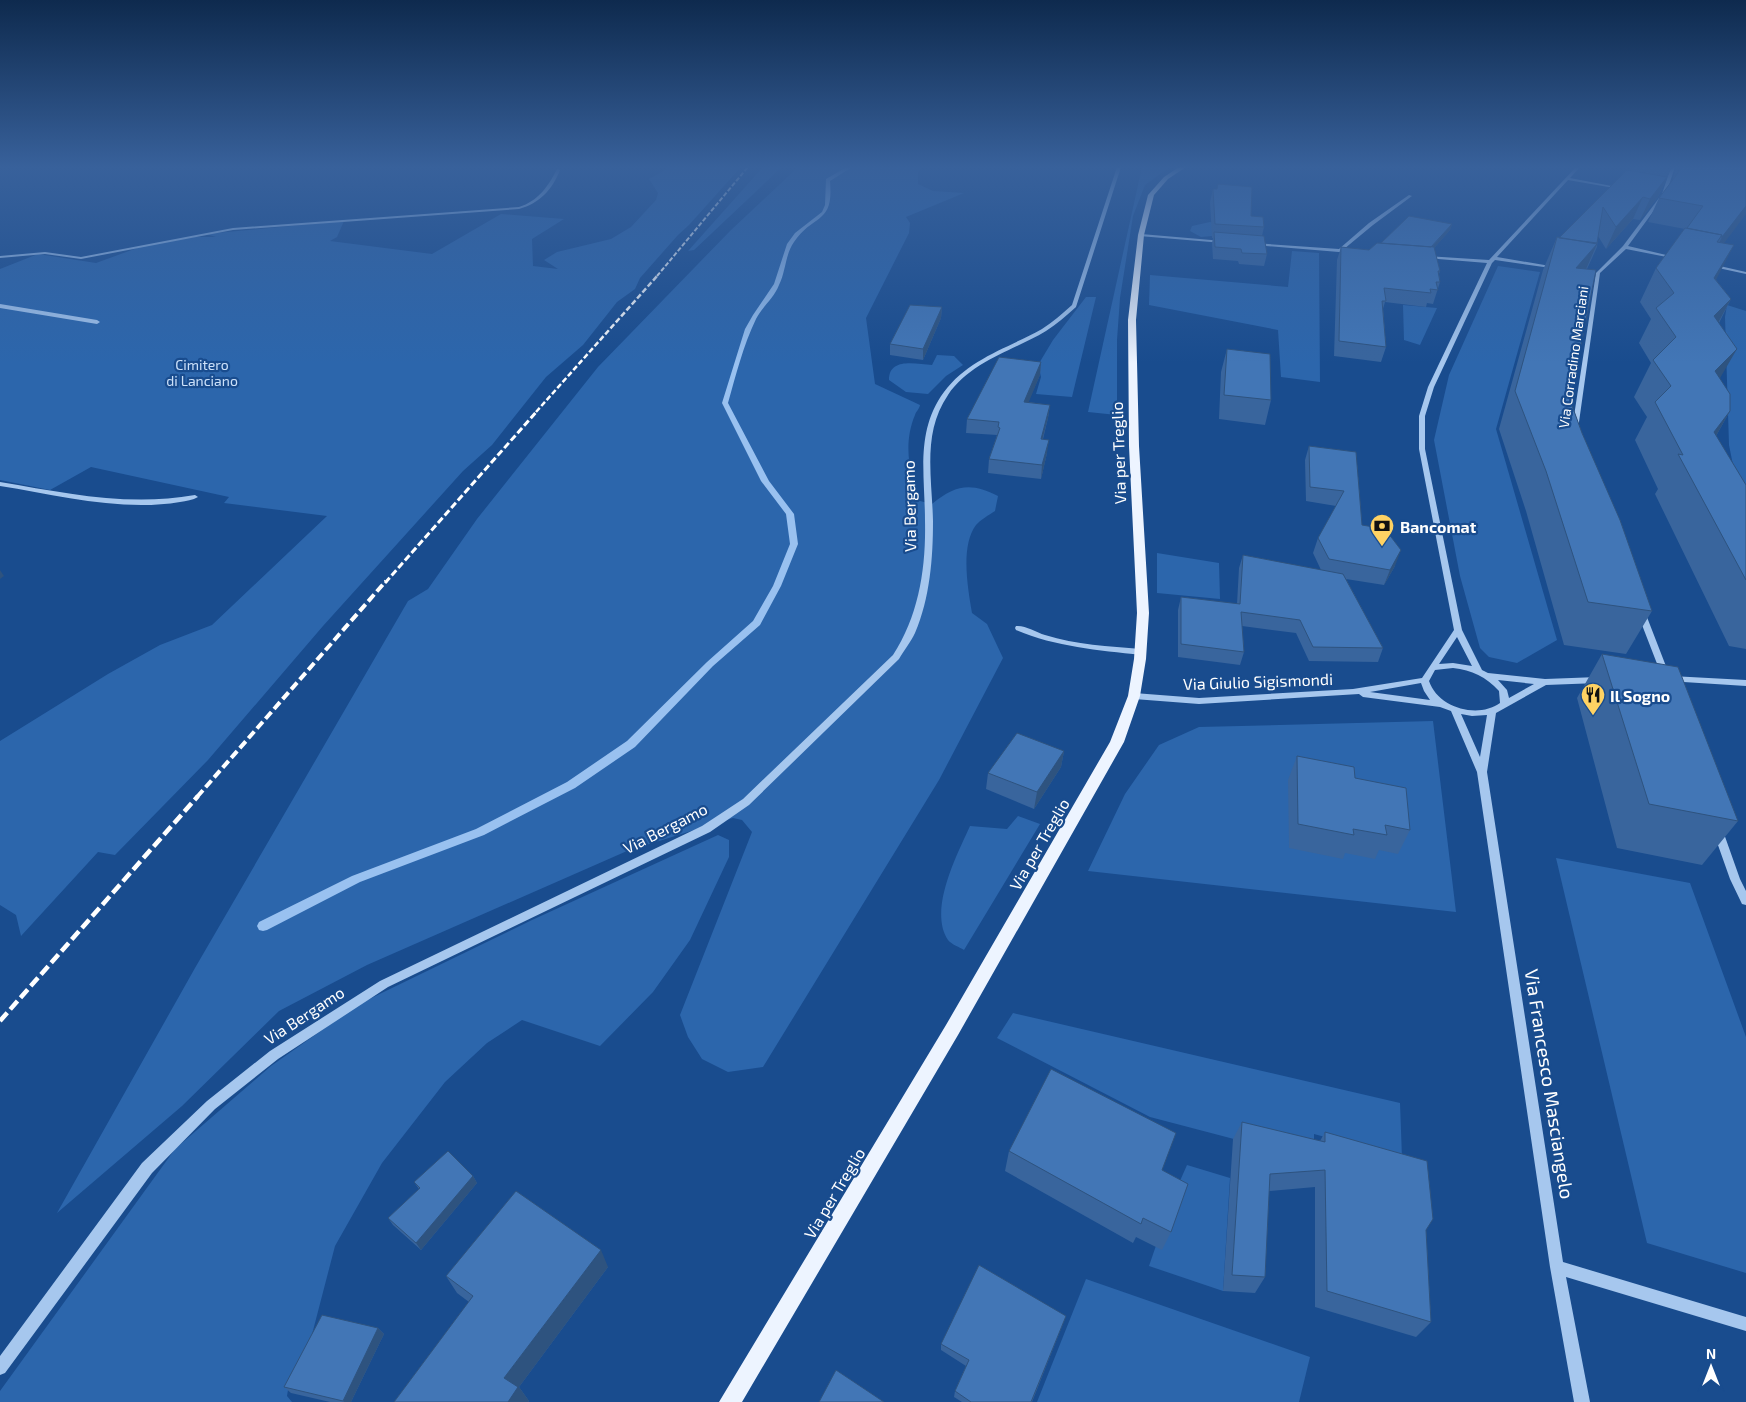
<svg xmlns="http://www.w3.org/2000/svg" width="1746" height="1402" font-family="'Exo 2',sans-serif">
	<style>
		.green { fill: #2c66ac }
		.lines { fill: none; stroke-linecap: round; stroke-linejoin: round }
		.stream { fill: #99c1f0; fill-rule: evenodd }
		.minor { fill: #a6c7ee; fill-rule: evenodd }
		.major { fill: #edf4ff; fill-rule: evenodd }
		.rail-far4 { stroke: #fff; stroke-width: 2; stroke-dasharray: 4.5 2; stroke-linecap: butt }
		.rail-far3 { stroke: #fff; stroke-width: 2.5; stroke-dasharray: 5.5 2.5; stroke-linecap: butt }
		.rail-far2 { stroke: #fff; stroke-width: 3; stroke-dasharray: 7 3; stroke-linecap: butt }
		.rail-far1 { stroke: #fff; stroke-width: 4; stroke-dasharray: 9 4; stroke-linecap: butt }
		.rail { stroke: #fff; stroke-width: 4.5; stroke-dasharray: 11 4.5; stroke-linecap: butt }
		.wall { fill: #39659d }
		.shaded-wall { fill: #2e537f }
		.building { fill: #4276b6; stroke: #2e537f }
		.labels { text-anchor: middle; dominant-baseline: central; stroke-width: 4.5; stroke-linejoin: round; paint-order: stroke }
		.far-street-label { font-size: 14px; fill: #fff; stroke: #194c8e }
		.far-park-label { font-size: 14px; fill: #cce1fa; stroke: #194c8e }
		.street-label { font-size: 16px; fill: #fff; stroke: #194c8e }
		.poi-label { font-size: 16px; font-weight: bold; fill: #fff; stroke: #194c8e; text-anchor: start }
		.near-street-label { font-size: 19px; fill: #fff; stroke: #194c8e }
	</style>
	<rect width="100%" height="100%" fill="#194c8e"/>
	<path class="green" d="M670,167H741L689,225L678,235L640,278L635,289L617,302L583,345L546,377L492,445L463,471L323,626L208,760L115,855L98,852L21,936L16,915L0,905V741L108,674L160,645L212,625L327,516L224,503L229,497L91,467L50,490L0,480V269L38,254L96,263L140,247L194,237H216L206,234L344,221L337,237L330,241L432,254L501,214L564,219L532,239L533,266L558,269L544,260L557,252L611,239L631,227L656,200L658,193L649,179Z
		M763,167H782L694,250L688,251Z
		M798,167H921L918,173V184L933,191L964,193L906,217L910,223L909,233L866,318L875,384L920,405C919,410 916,411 915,415C903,443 909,474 920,501L932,504C955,485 971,482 998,496L995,511C989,515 980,520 976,525C960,546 968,589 972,613L987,624L1003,658L939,780L763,1067L728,1072L702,1059L688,1037L680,1015L752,832L742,820L733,818L627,851L367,965L279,1011L182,1106L57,1213L195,968L408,601L428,589L477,519L598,367L730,231Z
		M1142,167H1170L1145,185L1133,216L1120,298L1117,340V415L1088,412Z
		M1210,222L1219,224L1212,236L1201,237L1190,231L1192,226Z
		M1292,251L1319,253L1320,382L1281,377L1278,330L1149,305L1150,275L1288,287Z
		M1498,266L1540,272L1496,429L1557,640L1517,663L1489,657L1480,648L1460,576L1434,440L1449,375Z
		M1086,297H1096L1072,397L1036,394L1041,377L1038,365L1053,340Z
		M1403,305L1437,308L1420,345L1404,340Z
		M1727,305L1746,311V496L1736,480L1729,445L1725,317Z
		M937,355L954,356L963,365L946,376L928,394L906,392L889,380C889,357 916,364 932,365Z
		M1157,553L1219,563L1220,599L1157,593Z
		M1433,721L1456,912L1088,871L1125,794L1159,745L1199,727Z
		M1018,816L1040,824L964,950C959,947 951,944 948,940C928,910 957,855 970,826L1007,829Z
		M718,835L729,840V857L690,940L653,992L600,1046L522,1020L487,1043L445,1082L382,1163L335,1246L309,1346L289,1384L287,1396L292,1402H0V1391L175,1149L271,1066L359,1004L532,920Z
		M1556,858L1690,883L1746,1037V1273L1647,1243Z
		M1013,1013L1400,1103L1402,1158L1314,1134V1160L1150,1117L997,1038Z
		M1187,1165L1230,1178L1223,1291L1149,1266L1172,1199Z
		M1086,1279L1310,1357L1299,1402H1037Z"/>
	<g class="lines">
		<path class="stream" d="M847,167H852L830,181C834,225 814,213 794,242C785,255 786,271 779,285C774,298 762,307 756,319C743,346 736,375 728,403L769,481L794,514L798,544L781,586L760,625L713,666L635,747L575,788L484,835L360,882L267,930L263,931L259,930L257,926L259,922L352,876L476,829L567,782L627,741L707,662L753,621L773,586L790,544L786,514L761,481L722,403L745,329L753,315L774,284L787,244L795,233L822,212L825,205L826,179Z"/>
		<path class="minor" d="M1117,167H1121L1076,307C1066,316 1057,324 1046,331C1013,351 971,361 948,395C922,433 932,477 933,521C933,558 930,598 915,633C911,642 904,650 899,659L749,805L710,832L388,987L278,1059L215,1109L152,1173L5,1373L0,1375V1356L142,1163L207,1101L270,1051L380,981L702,826L743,799L893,655C919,615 926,568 925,521C925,476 915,431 944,392C968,359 1008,348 1042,329C1053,322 1062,314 1072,305Z
			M1576,167H1580L1570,178L1622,188L1620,189L1568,180L1497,257L1556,267L1558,268V269L1495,260L1492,263L1434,387L1425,416V449L1462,630L1482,670L1488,673L1545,679L1598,677L1602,680L1598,683L1546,685L1496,713L1487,772L1563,1262L1746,1317V1331L1566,1277L1590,1402H1574L1550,1267L1477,772L1451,711L1440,707L1363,697L1359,694L1199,704L1134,699L1130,696L1134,693L1199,698L1353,689L1422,678L1454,630L1419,449V416L1428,387L1487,263L1426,258L1424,257L1426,256L1489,260ZM1457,637L1472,666L1453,663L1439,664ZM1453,668C1472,670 1486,677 1499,691L1500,703C1478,719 1438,708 1429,681L1435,670ZM1498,680L1534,684L1509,698L1507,690ZM1421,683L1424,691L1430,700L1370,692ZM1461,714L1472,716L1487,715L1480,757Z
			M1671,167H1675L1666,194L1628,246L1679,258L1677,259L1626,249L1600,273L1578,429L1573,430L1572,429L1596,273L1623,246L1662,194Z
			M557,169L560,170C552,190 540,203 519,209L233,230L81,259L45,254L0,258V256L45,252L81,257L233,228L519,207C538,201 548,187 557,169Z
			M1409,195L1412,196L1373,225L1344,249L1352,250V252H1339L1254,245L1252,244L1254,243L1339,249L1369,223Z
			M1141,234L1223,241L1225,242L1223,243L1139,236Z
			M1711,264L1746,272V274L1709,266V264Z
			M0,304L97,320L100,322L97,324L0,308Z
			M0,482C66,493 128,507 195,495L198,497C193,500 186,501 180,502C121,512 58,495 0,486Z
			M1638,610H1644L1645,612L1669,674L1668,676H1662L1661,674L1637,612Z
			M1016,626C1025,625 1036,632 1045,635C1076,645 1109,646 1141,649L1145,652L1141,655C1098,650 1056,647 1016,630L1015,628Z
			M1671,676L1746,680V686L1668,681L1667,679Z
			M1718,827L1722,828L1723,831L1740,879L1746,891V905L1742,904L1730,879L1713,831L1714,828Z"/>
		<path class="major" d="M1179,167H1186L1168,179L1154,195L1144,235L1136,320L1139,446L1149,613L1146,659L1140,696L1124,742L958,1035L742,1402H719L946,1025L1110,742L1128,696L1134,659L1137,613L1129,446L1128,320L1138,235L1148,195L1164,177Z"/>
		<path class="rail-far4" d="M657,276L748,167"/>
		<path class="rail-far3" d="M536,412L658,275"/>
		<path class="rail-far2" d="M385,583L537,411"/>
		<path class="rail-far1" d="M197,797L386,581"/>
		<path class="rail" d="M0,1021L198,796"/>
	</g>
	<path class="wall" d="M1631,167H1672L1658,197L1640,220L1633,219L1606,249L1598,236L1597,247L1587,269L1570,400L1582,433L1652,611L1626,654L1564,645L1526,511L1499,429L1543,270L1557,237L1559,238L1629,170Z
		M1676,167H1746L1724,243L1716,280L1731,299L1719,323L1720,379L1730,411L1716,436L1746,485V649L1729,646L1655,494L1658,489L1635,440L1647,417L1634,397L1651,363L1639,343L1651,319L1640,302L1656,268L1685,229L1648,222L1659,198L1672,181Z
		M1213,189L1251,216L1264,227L1262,236L1267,254L1264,266L1239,264L1238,261L1213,259L1212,243L1213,238H1212L1210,202Z
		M1452,224L1450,230L1434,248L1440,271L1439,274L1440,282L1433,304L1427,303L1426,307L1385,302L1383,309L1386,347L1381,362L1334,356L1337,260L1341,247L1369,250L1381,243Z
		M942,307L941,318L923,360L890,355V344Z
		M1227,349L1271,400L1265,425L1219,419L1221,372Z
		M1041,362L1040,375L1028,402L1050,405L1048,418L1043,439L1047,453L1041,479L988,473L989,459L997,435L966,433L967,419Z
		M1309,446L1356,452L1362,525L1395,566L1384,585L1346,579L1383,648L1378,662L1309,661L1296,633L1242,626L1244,652L1240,665L1178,657V610L1181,597L1237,604L1239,568L1243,555L1321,570L1313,553L1318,538L1336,506L1306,501L1305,460Z
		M1602,654L1738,821L1702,865L1617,848L1577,698Z
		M1064,751L1061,767L1034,809L986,789L988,773Z
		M1297,756L1355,778L1410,830L1398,854L1379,850L1375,859L1345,853L1343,859L1289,848L1288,780Z
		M1242,1122L1320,1141L1325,1132L1426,1230L1431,1322L1416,1337L1315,1307V1187L1269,1191L1265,1277L1255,1293L1223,1291L1233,1139Z
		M1009,1151L1162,1170L1171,1232L1162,1250L1136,1237L1133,1243L1005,1171Z
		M473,1176L477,1183L421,1250L393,1225L388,1218L419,1189L414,1182Z
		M608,1267L519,1387L529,1401L528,1402H394L469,1302L457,1293L446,1276Z
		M1066,1316L1032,1402H962L954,1397L955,1391L966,1366L941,1350V1344Z
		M378,1328L384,1334L351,1402H330L291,1393L284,1387Z"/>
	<path class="shaded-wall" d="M1667,177L1658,197L1640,220L1650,199Z
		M1643,197L1633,219L1606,249L1616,227Z
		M1746,206V214L1710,262L1722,237Z
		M1452,224L1450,230L1429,254L1431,248Z
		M1597,244L1583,276L1576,268Z
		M1734,245L1717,278L1696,312L1714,278Z
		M1731,299L1712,334L1714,316Z
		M942,307L941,318L923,360V349Z
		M1737,349L1716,385L1715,371Z
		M1041,362L1040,375L1023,416L1024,402Z
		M1050,405L1048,418L1039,452L1041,439Z
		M1730,411L1708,450L1714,432Z
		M1049,440L1047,453L1041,479L1042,465Z
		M1401,550L1395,566L1384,585L1390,570Z
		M0,570L4,576L0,579Z
		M1064,751L1061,767L1034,809L1037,792Z
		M473,1176L477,1183L421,1250L416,1243Z
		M601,1250L608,1267L519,1387L529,1401L528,1402H508L504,1378Z
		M378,1328L384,1334L351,1402H344L343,1401Z"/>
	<path class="building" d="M1655,167H1672L1671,169Z
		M1680,167H1746V206L1722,237H1721L1722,235L1687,228L1703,206L1659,198L1678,173Z
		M1627,170L1667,177L1650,199L1643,197L1616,227L1603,207L1597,243L1559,238Z
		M1218,184L1252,187L1251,216L1263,217L1264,227L1215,224L1213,189H1217Z
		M1409,216L1452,224L1431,247L1381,243Z
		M1685,228L1722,235L1717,242L1734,245L1714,278L1731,299L1714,316L1737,349L1715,371L1730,394V411L1714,432L1746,485V580L1678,454L1683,455L1655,402L1671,386L1653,360L1676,337L1656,308L1674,293L1656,268Z
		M1214,232L1264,236L1267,254L1242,253L1241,249L1215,247Z
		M1557,237L1597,244L1576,268L1596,270L1570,400L1582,433L1620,520L1652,611L1588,602L1546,471L1515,391Z
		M1377,243L1434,247L1440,271H1438L1440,282H1436L1438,290L1430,289L1431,293L1384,288L1386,301H1382L1386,347L1339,341L1341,247L1369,250Z
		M910,305L942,307L923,349L890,344Z
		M1227,349L1270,354L1271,400L1224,395Z
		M999,357L1041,362L1024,402L1050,405L1041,439L1049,440L1042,465L989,459L1000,428L998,427L999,422L967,419Z
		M1309,446L1356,452L1362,525L1385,529L1401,550L1390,570L1329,559L1318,538L1344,491L1310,487Z
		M1243,555L1343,574L1383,648L1313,647L1300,620L1241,612L1244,652L1181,644V597L1240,604Z
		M1602,654L1678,667L1738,821L1649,804Z
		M1017,733L1064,751L1037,792L988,773Z
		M1297,756L1354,767L1355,778L1406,788L1410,830L1385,825L1387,835L1353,829L1354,835L1298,824Z
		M1051,1069L1176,1133L1162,1170L1188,1184L1171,1232L1143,1218L1141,1224L1009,1151Z
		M1242,1122L1325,1142V1132L1427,1161L1433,1219L1426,1230L1431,1322L1327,1291L1325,1170L1270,1174L1265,1277L1232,1275Z
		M448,1151L473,1176L416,1243L388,1218L420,1188L414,1182Z
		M516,1191L601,1250L504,1378L518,1387L508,1402H394L473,1296L446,1276Z
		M979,1265L1066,1316L1031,1402H971L955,1391L969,1360L941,1344Z
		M322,1315L378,1328L343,1401L284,1387Z
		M836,1370L884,1402H819Z"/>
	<linearGradient id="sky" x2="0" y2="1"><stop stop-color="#0e2a4e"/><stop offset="0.46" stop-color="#38619b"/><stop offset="1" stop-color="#38619b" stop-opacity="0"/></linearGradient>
	<rect width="1746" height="363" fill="url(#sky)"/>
	<defs>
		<symbol id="bank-pin" viewBox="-11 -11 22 30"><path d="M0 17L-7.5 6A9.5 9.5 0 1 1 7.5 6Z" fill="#ffd263" stroke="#194c8e"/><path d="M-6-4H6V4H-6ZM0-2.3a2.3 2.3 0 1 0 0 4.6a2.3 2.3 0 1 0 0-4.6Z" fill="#111"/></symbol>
		<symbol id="restaurant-pin" viewBox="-11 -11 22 30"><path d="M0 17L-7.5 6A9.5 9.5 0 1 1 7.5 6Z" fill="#ffd263" stroke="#194c8e"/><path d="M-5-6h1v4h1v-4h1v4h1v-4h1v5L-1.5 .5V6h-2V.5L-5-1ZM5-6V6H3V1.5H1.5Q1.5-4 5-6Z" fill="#111"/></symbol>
	</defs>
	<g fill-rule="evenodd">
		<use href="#bank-pin" x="1368" y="512" width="28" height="38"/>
		<use href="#restaurant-pin" x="1579" y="681" width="28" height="38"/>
	</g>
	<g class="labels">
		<g class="far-street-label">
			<text transform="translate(1573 357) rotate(-82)">Via Corradino Marciani</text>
		</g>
		<g class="far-park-label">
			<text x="202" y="364">Cimitero<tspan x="202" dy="16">di Lanciano</tspan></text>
		</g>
		<g class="street-label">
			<text transform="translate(1118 453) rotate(-92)">Via per Treglio</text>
			<text transform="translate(909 506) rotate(-91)">Via Bergamo</text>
			<text transform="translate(1258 681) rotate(-2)">Via Giulio Sigismondi</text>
			<text transform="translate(665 828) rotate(-27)">Via Bergamo</text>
			<text transform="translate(1039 844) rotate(-60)">Via per Treglio</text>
			<text transform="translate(304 1015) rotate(-33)">Via Bergamo</text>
			<text transform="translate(834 1193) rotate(-59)">Via per Treglio</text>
		</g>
		<g class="poi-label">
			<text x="1400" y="526">Bancomat</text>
			<text x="1610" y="695">Il Sogno</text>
		</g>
		<g class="near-street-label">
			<text transform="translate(1550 1084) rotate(81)">Via Francesco Masciangelo</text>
		</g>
	</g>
	<g transform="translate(1711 1367)" stroke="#194c8e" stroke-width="4" paint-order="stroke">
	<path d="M0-4L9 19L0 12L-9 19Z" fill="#ffffff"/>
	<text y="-8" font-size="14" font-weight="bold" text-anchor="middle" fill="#ffffff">N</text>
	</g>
</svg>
